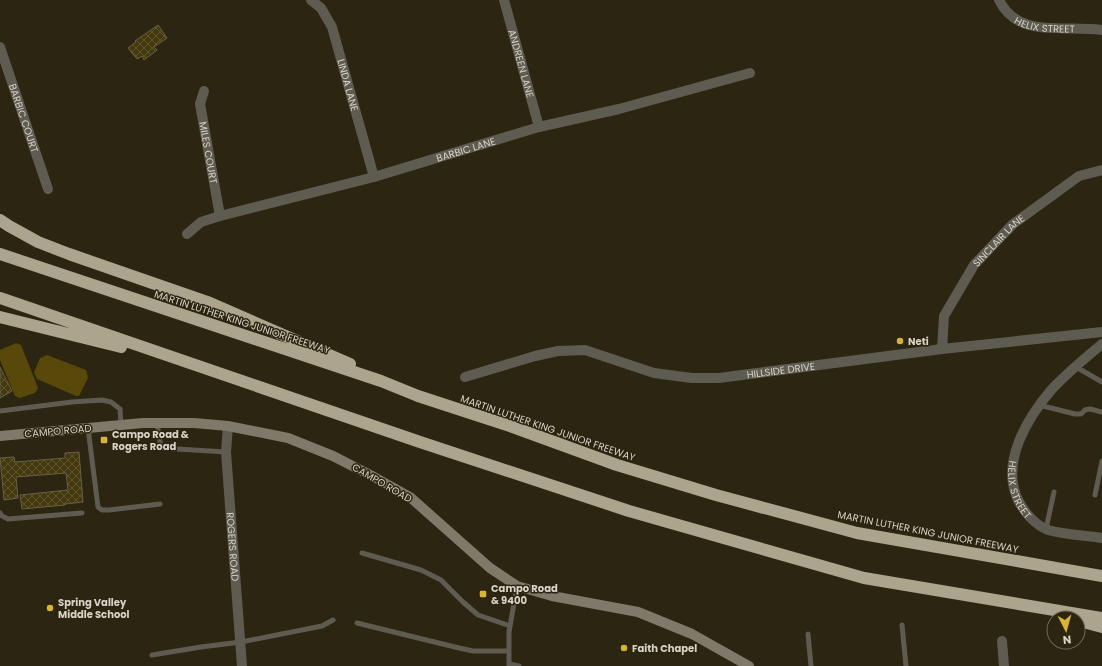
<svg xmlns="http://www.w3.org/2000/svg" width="1102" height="666" font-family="Poppins,sans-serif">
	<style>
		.park { fill: #584809 }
		.building { fill: url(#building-cross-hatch); stroke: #676049 }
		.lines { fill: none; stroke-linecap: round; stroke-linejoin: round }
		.service { stroke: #5e5b51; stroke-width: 5 }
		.minor { stroke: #5e5b51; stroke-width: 10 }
		.tertiary { stroke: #5e5b51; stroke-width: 10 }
		.secondary { stroke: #7e7969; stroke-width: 10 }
		.motorway { stroke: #aca48c; stroke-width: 12 }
		.poi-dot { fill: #d8b434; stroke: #2c2511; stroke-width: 1.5 }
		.labels { text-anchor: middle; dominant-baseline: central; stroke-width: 3; stroke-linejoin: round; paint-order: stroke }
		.street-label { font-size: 10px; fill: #d7d3c6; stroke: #2c2511 }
		.poi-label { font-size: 10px; font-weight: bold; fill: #d7d3c6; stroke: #2c2511; text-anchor: start }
	</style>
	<defs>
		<pattern id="building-cross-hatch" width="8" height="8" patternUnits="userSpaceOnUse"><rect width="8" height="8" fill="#44380d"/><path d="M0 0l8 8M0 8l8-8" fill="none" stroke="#5e542f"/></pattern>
	</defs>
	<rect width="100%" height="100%" fill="#2c2511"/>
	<path class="park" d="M16,343L21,345L38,388L35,393L20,398L15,396L0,360V350Z
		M47,355L86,370L88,378L79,396H76L37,379L34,372L40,358Z"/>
	<path class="building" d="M158,25L167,38L154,47L157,50L144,60L142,56L137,59L128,48L136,42L135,41Z
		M0,367L12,391L0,398Z
		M79,452L83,502L65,504V505L22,509L20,495L68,490L66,473L16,477L18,498L4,500L0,458L14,457L15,462L65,458V453Z"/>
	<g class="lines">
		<path class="service" d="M1076,367L1102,382
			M1039,405L1075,414H1081L1085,410L1090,409L1102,412
			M0,411L72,402L102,400L111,402L120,409L121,425
			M157,423L161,448L226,452
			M88,428L98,507L102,510H109L160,504
			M1095,495L1102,461
			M0,513L2,516L8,519L82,513
			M1046,529L1054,492
			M362,553L421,570L441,580L463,602L478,615L510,626
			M357,623L459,648L473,651H508
			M902,625L906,666
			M808,634L811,666
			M152,655L201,647L241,642L322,626L333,620
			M509,664L519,666
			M509,666V632L517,586"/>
		<g class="minor">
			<path id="s1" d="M311,0L321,8L332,27L374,177"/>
			<path id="s2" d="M504,0L539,127"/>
			<path id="s3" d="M0,47L48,189"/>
			<path id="s4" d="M204,91L200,104L220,216"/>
			<path id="s5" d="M187,234L201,222L220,216L374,177L539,127L619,109L750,73"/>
			<path id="s6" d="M942,349L944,316L974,265L1013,224L1079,176L1102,170"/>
			<path id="s7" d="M465,377L535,356L558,351L585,350L654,373L692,378H719L942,349L1102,332"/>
			<path id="s8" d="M228,426L226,452L242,666"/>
			<path d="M1002,641L1004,666"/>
		</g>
		<g class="tertiary">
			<path id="s9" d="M999,0C1019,40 1065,24 1102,30"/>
			<path id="s10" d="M1102,344C1085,358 1067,373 1052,389C1028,417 1000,462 1018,500C1024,512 1035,525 1048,530C1065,535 1084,535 1102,538"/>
		</g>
		<path class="secondary" d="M0,436L143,423H194L228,426L288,438L333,456L374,477L410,497L490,568L517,586L552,596L638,612L692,634L749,666"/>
		<path class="motorway" d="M0,220L9,226L38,242L69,254L210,303L350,364
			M0,254L381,381L418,396L510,426L617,465L716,495L857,533L1102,576
			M0,298L420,442L629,511L864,578L1102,618
			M0,317L121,347
			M1083,622L1102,627"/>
	</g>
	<g class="poi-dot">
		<circle cx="900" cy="341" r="4"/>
		<rect x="100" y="436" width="8" height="8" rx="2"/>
		<rect x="479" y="590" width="8" height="8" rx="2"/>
		<circle cx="50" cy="608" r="4"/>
		<circle cx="624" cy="648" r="4"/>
	</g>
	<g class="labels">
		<g class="street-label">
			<text stroke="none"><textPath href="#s9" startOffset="56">HELIX STREET</textPath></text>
			<text stroke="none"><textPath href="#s2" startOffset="66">ANDREEN LANE</textPath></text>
			<text stroke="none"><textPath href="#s1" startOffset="95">LINDA LANE</textPath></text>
			<text stroke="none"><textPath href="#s3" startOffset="75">BARBIC COURT</textPath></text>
			<text stroke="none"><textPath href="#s5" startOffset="293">BARBIC LANE</textPath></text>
			<text stroke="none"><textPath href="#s4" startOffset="63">MILES COURT</textPath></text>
			<text stroke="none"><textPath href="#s6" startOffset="127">SINCLAIR LANE</textPath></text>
			<text transform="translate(242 322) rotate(18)">MARTIN LUTHER KING JUNIOR FREEWAY</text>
			<text stroke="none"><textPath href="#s7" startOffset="324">HILLSIDE DRIVE</textPath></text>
			<text transform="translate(548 428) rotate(19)">MARTIN LUTHER KING JUNIOR FREEWAY</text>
			<text transform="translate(58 431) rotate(-5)">CAMPO ROAD</text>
			<text transform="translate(382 483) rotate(30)">CAMPO ROAD</text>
			<text stroke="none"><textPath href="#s10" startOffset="180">HELIX STREET</textPath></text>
			<text transform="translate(928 532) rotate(11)">MARTIN LUTHER KING JUNIOR FREEWAY</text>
			<text stroke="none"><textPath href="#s8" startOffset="121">ROGERS ROAD</textPath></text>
		</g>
		<g class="poi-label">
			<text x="908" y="341">Neti</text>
			<text x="112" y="434">Campo Road &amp;<tspan x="112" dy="12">Rogers Road</tspan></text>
			<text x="491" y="588">Campo Road<tspan x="491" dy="12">&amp; 9400</tspan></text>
			<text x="58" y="602">Spring Valley<tspan x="58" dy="12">Middle School</tspan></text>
			<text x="632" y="648">Faith Chapel</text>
		</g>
	</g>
	<g transform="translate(1066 630) rotate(174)"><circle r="19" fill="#2c2511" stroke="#706b59"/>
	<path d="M0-3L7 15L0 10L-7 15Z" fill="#d8b434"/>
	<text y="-6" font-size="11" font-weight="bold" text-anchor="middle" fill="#d7d3c6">N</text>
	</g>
</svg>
